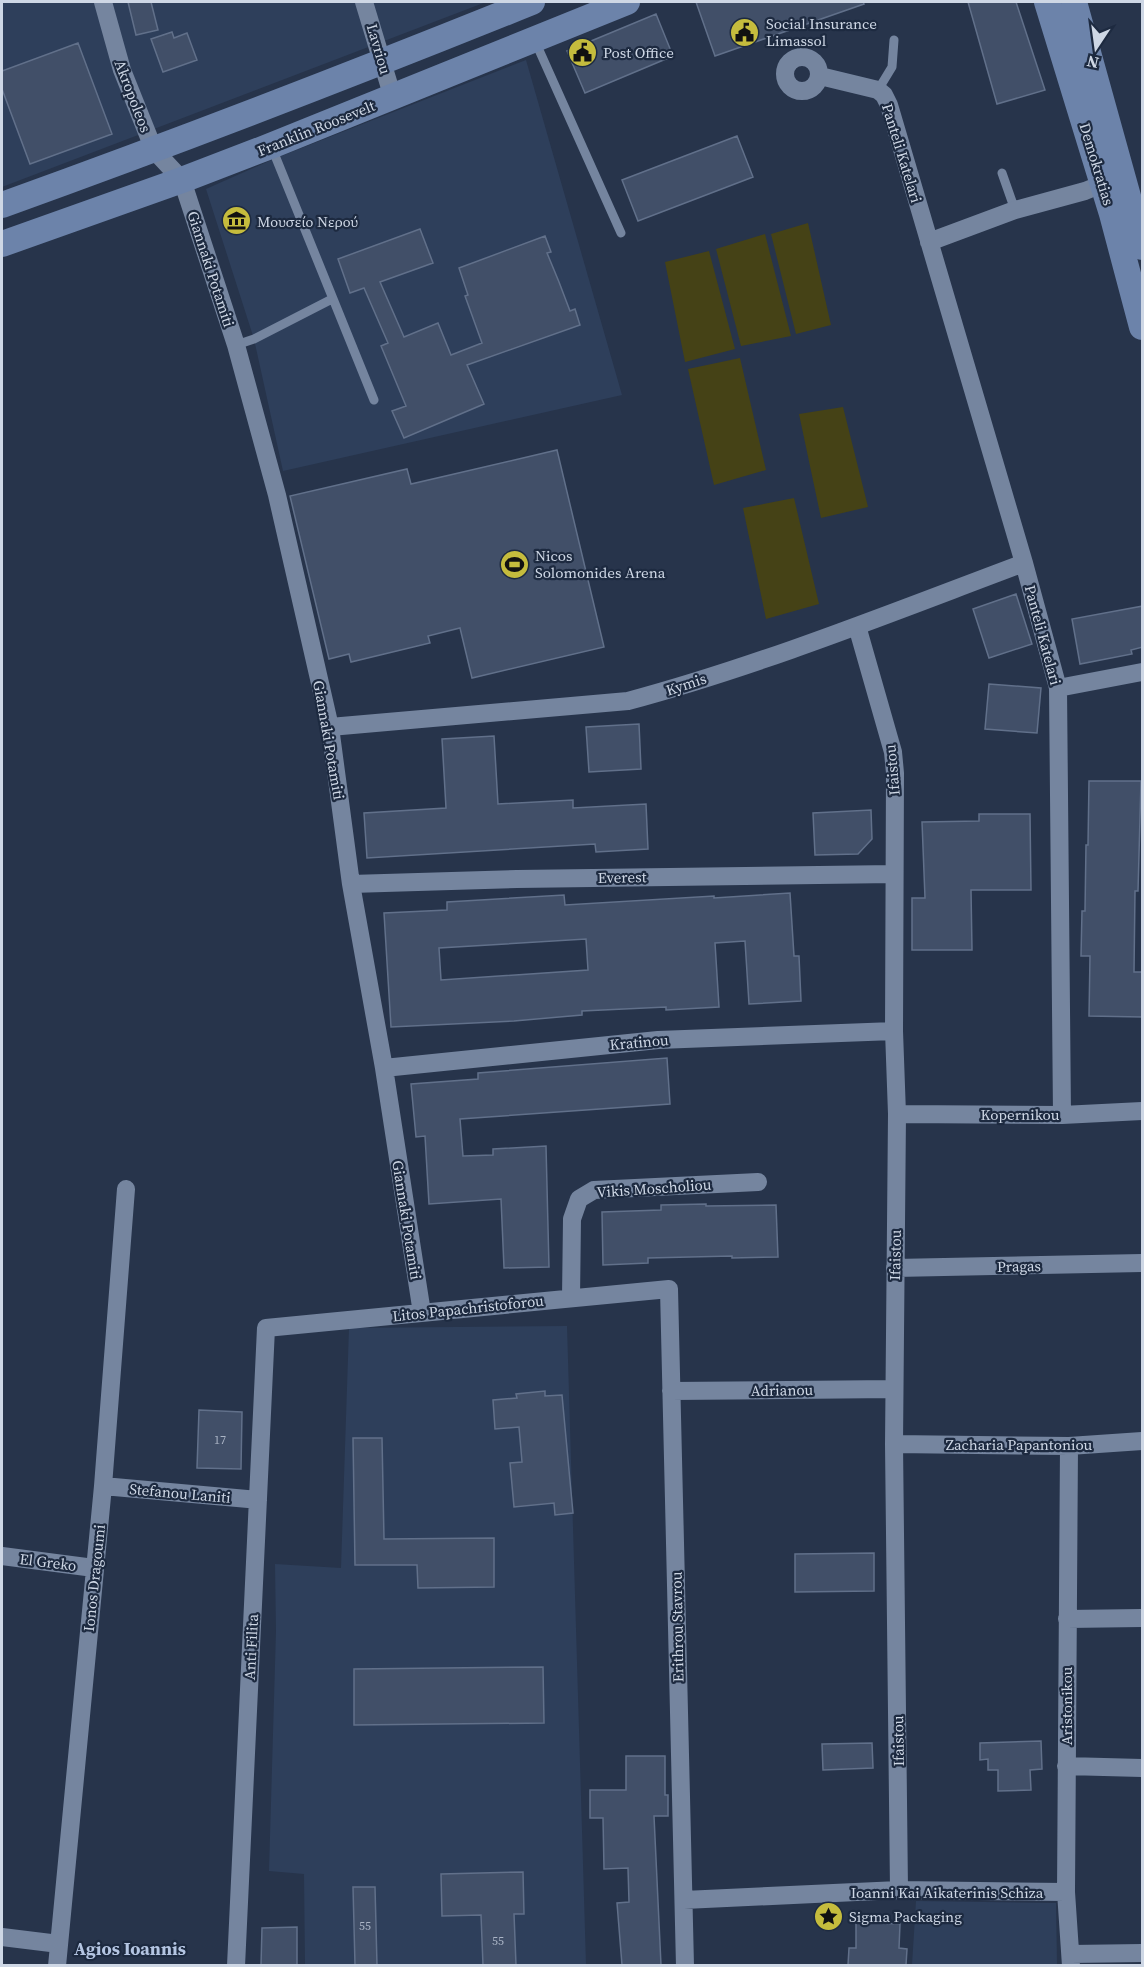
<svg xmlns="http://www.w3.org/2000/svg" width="1144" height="1967" font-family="'Source Serif 4',serif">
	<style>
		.built { fill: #2e3f5b }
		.green { fill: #454216 }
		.building { fill: #414f68; stroke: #61708a; stroke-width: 1.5; fill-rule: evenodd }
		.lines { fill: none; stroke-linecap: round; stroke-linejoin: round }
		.lane { stroke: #75859f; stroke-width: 9 }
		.street { stroke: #75859f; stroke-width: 18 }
		.secondary { stroke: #6c83aa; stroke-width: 26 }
		.labels { text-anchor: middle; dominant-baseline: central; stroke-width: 4.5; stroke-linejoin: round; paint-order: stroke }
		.number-label { font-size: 12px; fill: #abb5c6 }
		.poi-label { font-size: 15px; fill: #ced7e5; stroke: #1d2a40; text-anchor: start }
		.street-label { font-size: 15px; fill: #ced7e5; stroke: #1d2a40 }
		.quarter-label { font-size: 18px; font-weight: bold; fill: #b4c5e2; stroke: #1d2a40 }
	</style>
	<rect width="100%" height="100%" fill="#27344b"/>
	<path class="built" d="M2,2H486L2,187Z
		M526,60L622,395L283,471L254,339L206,189L276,158Z
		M567,1326L586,1965H305L304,1874L269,1871L276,1631L275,1564L341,1568L349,1328Z
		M916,1901L1056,1903L1057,1965H912Z"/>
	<path class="green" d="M808,223L831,325L796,334L771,234Z
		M765,234L791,336L741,346L716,249Z
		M709,251L735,349L685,362L665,262Z
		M740,358L766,470L714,485L688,369Z
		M843,407L868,507L821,518L799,414Z
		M794,498L819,604L766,619L743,508Z"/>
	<path class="building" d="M128,2H151L158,30L136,35Z
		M696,2H863L864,4L715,56Z
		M968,2H1016L1045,90L997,104Z
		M656,14L673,56L585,93L567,51Z
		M172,32L174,38L187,33L197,60L163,72L151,39Z
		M78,43L112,134L30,164L2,89V71Z
		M737,136L753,177L638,221L622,180Z
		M420,229L433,263L380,282L404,337L438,323L451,355L482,343L465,296L468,295L459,268L545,236L551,252L547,253L559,282L570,311L575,309L580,325L467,365L484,404L404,438L392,411L406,406L381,346L388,343L364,288L350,293L338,259Z
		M557,450L604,647L472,678L460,628L428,636L430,643L351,662L349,654L329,659L290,496L407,469L411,484Z
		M1016,594L1032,644L989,658L973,609Z
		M1143,606V647L1131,650L1132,654L1080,664L1072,619Z
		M989,684L1041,688L1037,733L985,729Z
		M639,724L641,769L589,772L586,727Z
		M494,736L498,804L573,800V808L646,804L648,849L596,852L595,844L367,858L364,813L446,808L442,739Z
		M1089,781H1141L1138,891H1135L1134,972H1143L1142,1017L1089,1016L1090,956H1081L1082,911H1085L1086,845H1088Z
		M871,810L872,839L858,854L815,855L813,813Z
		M979,814H1030L1031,890H971L972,950H912V898H925L922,822L979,821Z
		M790,893L794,956H799L801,1001L749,1004L745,941L715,943L719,1007L666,1010V1007L582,1011V1015L514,1021L391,1027L384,913L447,910V902L564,895L565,905L714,896V898ZM586,939L588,970L441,980L439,948Z
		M667,1058L670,1104L460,1119L463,1156L493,1155V1149L546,1146L549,1267L504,1268L501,1199L429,1204L425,1136L416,1137L411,1084L478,1079V1073Z
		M706,1204V1206L776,1205L778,1257L732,1258V1256L648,1258V1263L603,1265L602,1212L661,1210V1205Z
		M545,1391V1396L562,1395L573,1513L555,1515L554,1503L514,1507L510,1463L522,1462L519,1427L495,1429L493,1400L517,1398L516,1394Z
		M199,1410L242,1412L241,1469L197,1468Z
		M353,1438H382L384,1539L494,1538V1587L418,1588L417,1565H355Z
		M874,1553V1591L795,1592V1554Z
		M543,1667L544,1723L354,1725V1669Z
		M1041,1741L1042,1769L1030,1770L1031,1790L998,1791V1770H988V1759L980,1760V1743Z
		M872,1743L873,1768L823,1770L822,1744Z
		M626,1756H665V1795H668V1816H654L661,1965H622L617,1903L629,1902L628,1868L604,1869L603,1818H590V1790H626Z
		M523,1872L524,1914H514L516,1965H483L481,1915L442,1916L441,1874Z
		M353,1887H375L377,1965H355Z
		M856,1922L900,1924L899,1948L907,1949L906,1965H848L849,1948H856Z
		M297,1927V1965H261L262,1928Z"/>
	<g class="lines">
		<path class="lane" d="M535,41L621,233
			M878,90L892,67L894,40
			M273,146L276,158L374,400
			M1002,173L1015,210
			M236,345L254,339L332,299"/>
		<path class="street" d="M103,2L122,70L154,150L182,180L236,345L277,495L330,727L351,884L384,1068L422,1313
			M364,2L393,98
			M785 74a17 17 0 1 1 34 0a17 17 0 1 1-34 0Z
			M820,76L878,90L884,95L889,105L1024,563L1058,688L1062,1115
			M929,242L1015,210L1085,191L1112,180
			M857,626L893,752L895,773L894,1031L897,1114L894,1444L899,1890
			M1058,688L1142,672
			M330,727L628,701C762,665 893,612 1024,563
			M351,884L517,879L894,874
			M384,1068L658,1040L894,1031
			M897,1114L1062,1115L1142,1111
			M895,1268L1142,1263
			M571,1298L572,1219L579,1199L594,1190L758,1182
			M671,1391L894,1389
			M894,1444L1069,1446L1142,1441
			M1069,1446L1066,1892L1071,1966
			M103,1486L258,1500
			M2,1556L94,1568
			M1067,1619L1142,1618
			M1066,1766L1142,1768
			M684,1900L899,1890L1066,1892
			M2,1937L59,1944
			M1071,1954L1142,1953
			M57,1966L103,1486L126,1189
			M236,1966L266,1328L669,1289L685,1966"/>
		<path class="secondary" d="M1047,2L1112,214L1142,327
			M1074,2L1142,247
			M2,205C180,141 356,73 532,2
			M2,244L182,180L273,145L627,2"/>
	</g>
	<defs>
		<symbol id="civic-disc" viewBox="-11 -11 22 22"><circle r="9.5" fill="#c5bc3d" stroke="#1d2a40"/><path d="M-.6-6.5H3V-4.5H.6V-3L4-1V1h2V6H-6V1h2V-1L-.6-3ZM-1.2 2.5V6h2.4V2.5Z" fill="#111"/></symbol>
		<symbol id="museum-disc" viewBox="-11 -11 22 22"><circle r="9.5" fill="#c5bc3d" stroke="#1d2a40"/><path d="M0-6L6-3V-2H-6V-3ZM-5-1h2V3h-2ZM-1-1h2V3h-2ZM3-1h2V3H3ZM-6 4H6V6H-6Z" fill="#111"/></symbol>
		<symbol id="stadium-disc" viewBox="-11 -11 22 22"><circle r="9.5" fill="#c5bc3d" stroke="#1d2a40"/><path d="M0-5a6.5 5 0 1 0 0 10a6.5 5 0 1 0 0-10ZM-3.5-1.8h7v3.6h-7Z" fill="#111"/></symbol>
		<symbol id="sight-disc" viewBox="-11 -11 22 22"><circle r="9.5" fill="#c5bc3d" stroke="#1d2a40"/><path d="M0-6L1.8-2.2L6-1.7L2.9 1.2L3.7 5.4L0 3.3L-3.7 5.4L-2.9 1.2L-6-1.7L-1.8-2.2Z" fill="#111"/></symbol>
	</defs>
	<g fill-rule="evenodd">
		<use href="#civic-disc" x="728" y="16" width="33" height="33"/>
		<use href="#civic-disc" x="566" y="36" width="33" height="33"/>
		<use href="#museum-disc" x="220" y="204" width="33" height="33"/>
		<use href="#stadium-disc" x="498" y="548" width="33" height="33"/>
		<use href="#sight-disc" x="812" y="1900" width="33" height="33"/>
	</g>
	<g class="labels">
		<g class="number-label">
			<text x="220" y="1440">17</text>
			<text x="365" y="1926">55</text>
			<text x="498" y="1941">55</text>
		</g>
		<g class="poi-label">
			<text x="766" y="23">Social Insurance<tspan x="766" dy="17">Limassol</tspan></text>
			<text x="603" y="52">Post Office</text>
			<text x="257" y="221">Μουσείο Νερού</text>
			<text x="535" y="555">Nicos<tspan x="535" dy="17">Solomonides Arena</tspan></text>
			<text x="849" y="1916">Sigma Packaging</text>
		</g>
		<g class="street-label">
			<text transform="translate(379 49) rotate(74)">Lavriou</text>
			<text transform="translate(133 96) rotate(69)">Akropoleos</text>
			<text transform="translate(316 128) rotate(-22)">Franklin Roosevelt</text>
			<text transform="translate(902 153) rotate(73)">Panteli Katelari</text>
			<text transform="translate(1097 164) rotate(73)">Demokratias</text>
			<text transform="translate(211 269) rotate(72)">Giannaki Potamiti</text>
			<text transform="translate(1043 635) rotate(75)">Panteli Katelari</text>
			<text transform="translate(686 684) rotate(-18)">Kymis</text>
			<text transform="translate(329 740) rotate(80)">Giannaki Potamiti</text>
			<text transform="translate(892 770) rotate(-95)">Ifaistou</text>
			<text transform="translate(622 877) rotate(-1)">Everest</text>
			<text transform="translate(639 1042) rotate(-5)">Kratinou</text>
			<text x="1020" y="1114">Kopernikou</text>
			<text transform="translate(654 1188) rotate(-4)">Vikis Moscholiou</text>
			<text transform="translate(407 1220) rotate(81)">Giannaki Potamiti</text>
			<text transform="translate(895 1255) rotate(-89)">Ifaistou</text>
			<text transform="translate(1019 1266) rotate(-1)">Pragas</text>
			<text transform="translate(468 1308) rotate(-6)">Litos Papachristoforou</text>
			<text transform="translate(782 1390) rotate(-1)">Adrianou</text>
			<text x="1019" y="1444">Zacharia Papantoniou</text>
			<text transform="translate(180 1493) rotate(5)">Stefanou Laniti</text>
			<text transform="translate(48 1562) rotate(7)">El Greko</text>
			<text transform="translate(94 1578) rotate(-84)">Ionos Dragoumi</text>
			<text transform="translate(677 1627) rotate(-91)">Erithrou Stavrou</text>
			<text transform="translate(251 1647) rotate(-87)">Anti Filita</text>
			<text transform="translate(1066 1706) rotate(-90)">Aristonikou</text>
			<text transform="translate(898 1741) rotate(-91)">Ifaistou</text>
			<text x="947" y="1892">Ioanni Kai Aikaterinis Schiza</text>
		</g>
		<g class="quarter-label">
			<text x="130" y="1948">Agios Ioannis</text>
		</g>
	</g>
	<rect width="1144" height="1967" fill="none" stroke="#ced7e5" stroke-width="6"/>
	<g transform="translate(1096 48) rotate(193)" stroke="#1d2a40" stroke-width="4.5" paint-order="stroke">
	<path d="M0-4.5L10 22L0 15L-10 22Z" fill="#ced7e5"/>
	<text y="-9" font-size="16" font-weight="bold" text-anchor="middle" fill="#ced7e5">N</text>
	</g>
</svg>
